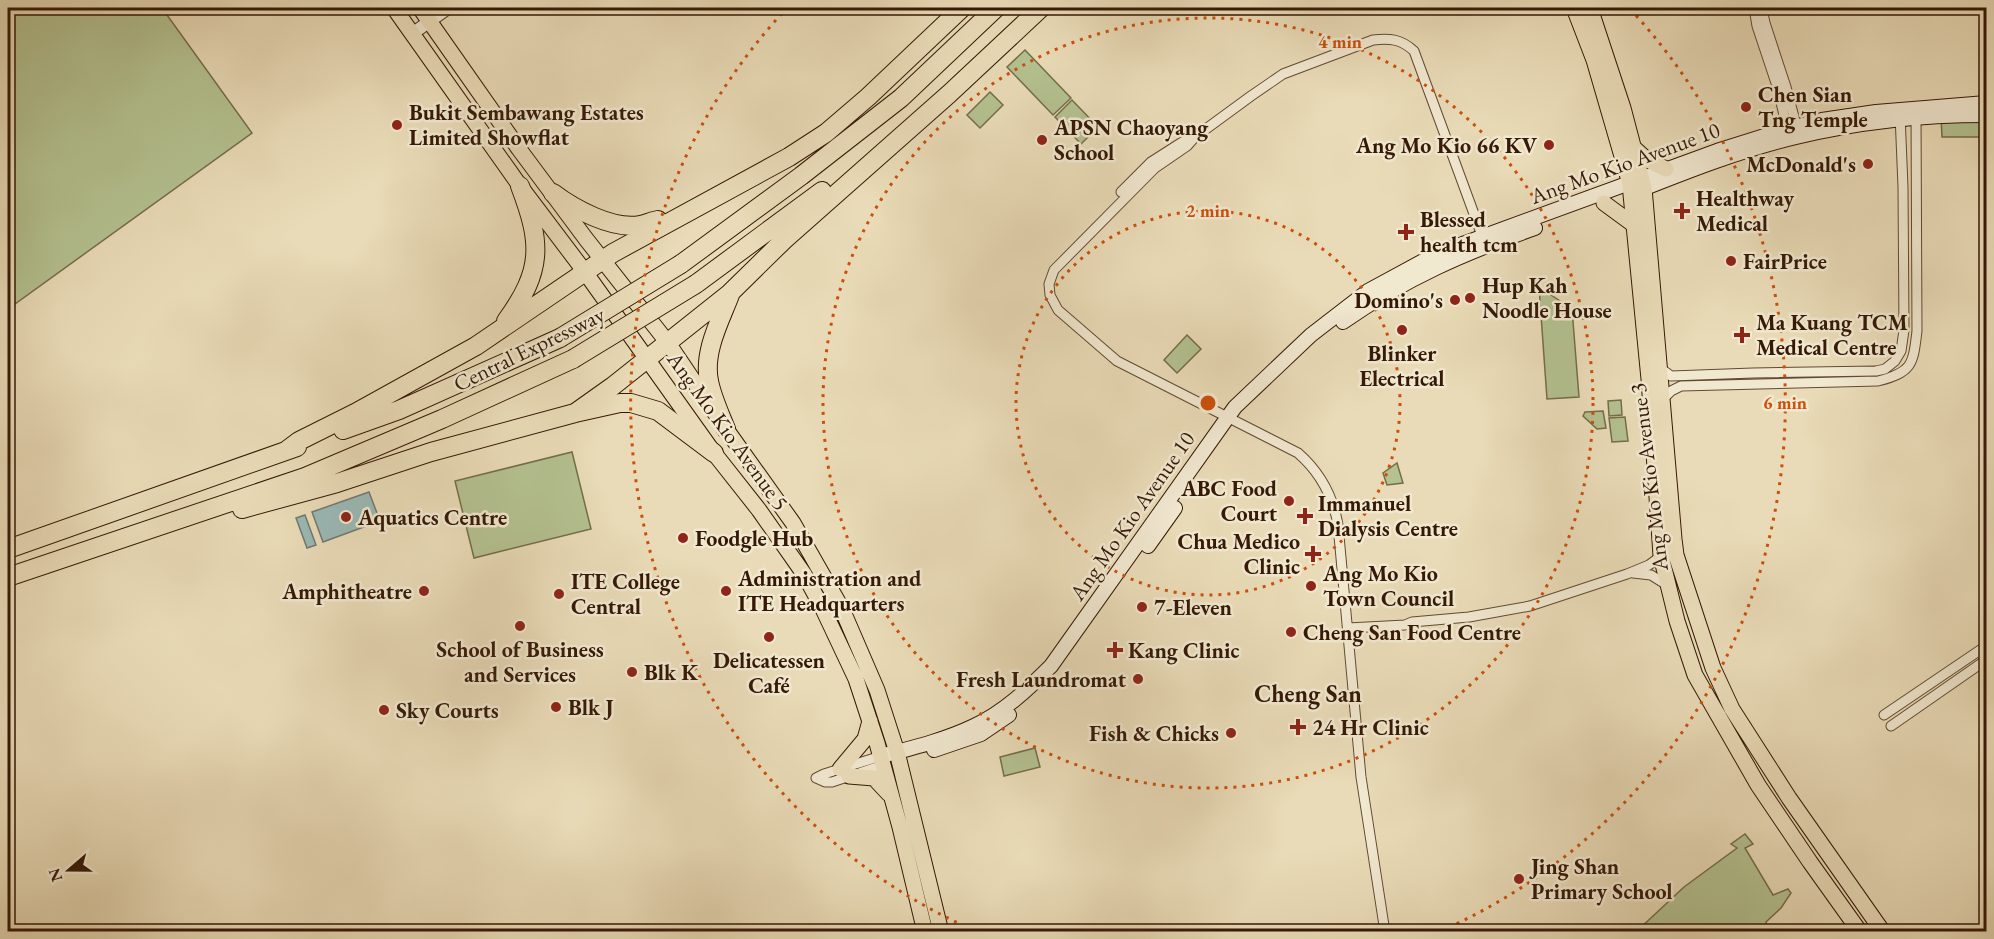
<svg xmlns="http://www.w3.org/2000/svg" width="1994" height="939" font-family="'EB Garamond',serif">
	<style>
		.green { fill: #b4c190; stroke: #746d4b; stroke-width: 1.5 }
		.water { fill: #99b9b6; stroke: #717970; stroke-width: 1.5 }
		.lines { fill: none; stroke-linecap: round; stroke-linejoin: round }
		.minor-casing { stroke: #624a32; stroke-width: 11 }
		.tertiary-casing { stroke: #624a32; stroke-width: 14 }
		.secondary-casing { stroke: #351906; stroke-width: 16 }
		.primary-casing { stroke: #351906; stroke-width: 17 }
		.motorway-casing { stroke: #351906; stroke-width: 20 }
		.minor { stroke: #f1e8d0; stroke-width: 9 }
		.tertiary { stroke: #f1e8d0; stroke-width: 12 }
		.secondary { stroke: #f1e8d0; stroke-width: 14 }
		.primary { stroke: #e9dbb7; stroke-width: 15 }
		.motorway { stroke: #e9dbb7; stroke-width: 18 }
		.motorway-bridge-casing { stroke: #351906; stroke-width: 20; stroke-linecap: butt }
		.motorway-bridge { stroke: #e9dbb7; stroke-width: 18 }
		.ring { fill: none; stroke: #cd4f0b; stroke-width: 3; stroke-dasharray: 3 6 }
		.poi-dot { fill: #8f2418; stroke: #f1e8d0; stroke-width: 2 }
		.labels { text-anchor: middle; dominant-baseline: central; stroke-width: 5; stroke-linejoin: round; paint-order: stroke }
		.poi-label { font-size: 22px; font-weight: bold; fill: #351906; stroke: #f1e8d0; text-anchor: start }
		.street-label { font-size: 22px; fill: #351906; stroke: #f1e8d0 }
		.neighbourhood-label { font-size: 24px; font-weight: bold; fill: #351906; stroke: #f1e8d0 }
		.centre { fill: #cd4f0b; stroke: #f1e8d0; stroke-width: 3 }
		.ring-label { font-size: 18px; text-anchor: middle; font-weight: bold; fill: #cd4f0b; stroke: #f1e8d0; stroke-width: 5; stroke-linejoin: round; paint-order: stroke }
	</style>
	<rect width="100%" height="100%" fill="#e9dbb7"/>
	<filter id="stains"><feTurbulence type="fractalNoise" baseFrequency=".00333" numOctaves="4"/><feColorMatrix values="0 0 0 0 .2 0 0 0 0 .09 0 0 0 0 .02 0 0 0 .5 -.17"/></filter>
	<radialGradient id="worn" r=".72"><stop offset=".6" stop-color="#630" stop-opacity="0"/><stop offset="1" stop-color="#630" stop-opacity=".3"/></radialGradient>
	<path class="green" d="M8,8H162L252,133L8,309Z
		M1025,50L1071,98L1053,115L1007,67Z
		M990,92L1003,105L980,128L967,115Z
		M1072,100L1098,127L1081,144L1055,117Z
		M1986,115V137H1942L1941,116Z
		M1539,287L1572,309L1579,397L1547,399Z
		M1187,335L1201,349L1177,373L1164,360Z
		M1621,400L1622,415L1609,416L1608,401Z
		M1603,411L1606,428L1597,429L1583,416L1585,412Z
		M1625,417L1628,441L1612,442L1609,418Z
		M572,452L591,529L474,558L455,481Z
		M1397,463L1403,483L1387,485L1383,473Z
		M1035,748L1040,767L1004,776L1000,757Z
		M1745,834L1753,844L1745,848L1773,895L1788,889L1791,893L1781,908L1766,922L1769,931H1637L1684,887L1737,848L1731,844Z"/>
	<path class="water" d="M369,492L380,521L323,542L312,512Z
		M305,515L316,545L307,548L296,518Z"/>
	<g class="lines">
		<defs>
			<path id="minor" d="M1754,8L1757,26L1778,89L1788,133
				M1762,8L1765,23L1786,87L1798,132
				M1121,192L1151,162L1187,139
				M1660,368L1671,376L1753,373L1876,371L1885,369L1895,361L1901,351L1904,330L1903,187L1900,114
				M1662,400L1671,391L1681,386L1878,381C1913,372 1913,364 1917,331L1916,113
				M1633,573L1651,575L1667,585
				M1348,628L1405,625L1412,622L1469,617L1530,606L1627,574L1649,565L1661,556
				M1884,715L1986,646
				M1891,726L1986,660
				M816,778L825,782H832L883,765
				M816,778L824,774L881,756
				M1385,932L1361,777L1338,525C1333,496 1321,473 1298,453L1117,361L1058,310L1050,295L1049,284L1054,270L1155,168L1187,146L1195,137L1251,96L1283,74L1373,40C1390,38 1401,39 1414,51L1484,241"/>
			<path id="tertiary" d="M412,34L448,8"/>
			<path id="secondary" d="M1635,192C1688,171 1741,150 1796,137C1858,122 1923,115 1986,115
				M1343,322C1406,278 1464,253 1535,228
				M1148,546L1175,508
				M934,750L981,734L1009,715
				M881,756C912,748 945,740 974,726C1004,712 1028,689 1051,666L1235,407L1311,335L1368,291L1438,253L1717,151L1787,129L1822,120L1876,112L1986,103"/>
			<path id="primary" d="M394,8L520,186L585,272L714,453L759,510L804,574L823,609L856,679L877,743L900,827L925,932
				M420,8L519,149L586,239L668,343L726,429L793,523L842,609L877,690L897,752L941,932
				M1574,8L1594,60L1630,184L1649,379L1661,556L1677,621L1695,675L1758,785L1810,862L1860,932
				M1590,8L1623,108L1644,188L1674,539L1676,555L1713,668L1732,709L1789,798L1883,932
				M1634,148L1646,159L1666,169
				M1604,203L1634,225
				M840,769L865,739L870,721
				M849,776L874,778L889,794"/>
			<path id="motorway" d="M553,193C574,209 613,230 640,225C646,224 652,221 658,220
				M681,264L801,176L901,98L996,8
				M696,284L822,191
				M506,321C543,270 542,244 520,186
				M575,413L613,386L730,293L784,240L949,94L1041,8
				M726,429C720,414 712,397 709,381C703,352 720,321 730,295
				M343,430L399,410L560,338
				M287,450L299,441L355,413L476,346L613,253L789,157L826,133L868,97L962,8
				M242,509L337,483L431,452L575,413L620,403H631L658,411L714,453
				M8,549L297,447
				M8,577L305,477L442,419L573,359"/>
		</defs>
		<use href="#minor" class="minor-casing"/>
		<use href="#tertiary" class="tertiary-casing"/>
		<use href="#secondary" class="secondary-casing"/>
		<use href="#primary" class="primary-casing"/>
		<use href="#motorway" class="motorway-casing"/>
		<use href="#minor" class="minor"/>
		<use href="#tertiary" class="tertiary"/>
		<use href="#secondary" class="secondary"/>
		<use href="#primary" class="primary"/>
		<use href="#motorway" class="motorway"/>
		<defs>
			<path id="motorway-bridge" d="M560,338L681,264
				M573,359L696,284"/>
		</defs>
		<use href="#motorway-bridge" class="motorway-bridge-casing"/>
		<use href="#motorway-bridge" class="motorway-bridge"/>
	</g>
	<g class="ring">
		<circle cx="1208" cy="403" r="192"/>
		<circle cx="1208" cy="403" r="385"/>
		<path d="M973 930A577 577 0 0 1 786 9M1630 9A577 577 0 0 1 1443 930"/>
	</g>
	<g class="poi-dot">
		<circle cx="1746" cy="107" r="6"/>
		<circle cx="397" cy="125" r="6"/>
		<circle cx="1042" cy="140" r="6"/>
		<circle cx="1549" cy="145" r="6"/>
		<circle cx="1868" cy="164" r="6"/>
		<path d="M1679 202h6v6h6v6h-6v6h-6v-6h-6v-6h6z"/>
		<path d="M1403 223h6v6h6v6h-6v6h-6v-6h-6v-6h6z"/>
		<circle cx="1731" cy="261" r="6"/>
		<circle cx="1470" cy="298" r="6"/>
		<circle cx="1455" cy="300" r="6"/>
		<circle cx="1402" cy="330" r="6"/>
		<path d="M1739 326h6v6h6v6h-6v6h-6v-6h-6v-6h6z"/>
		<circle cx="1289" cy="501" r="6"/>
		<path d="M1302 507h6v6h6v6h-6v6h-6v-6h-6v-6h6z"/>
		<circle cx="346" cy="517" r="6"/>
		<circle cx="683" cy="538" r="6"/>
		<path d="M1310 545h6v6h6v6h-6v6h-6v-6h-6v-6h6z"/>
		<circle cx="1311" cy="586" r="6"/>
		<circle cx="424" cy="591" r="6"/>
		<circle cx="726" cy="591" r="6"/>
		<circle cx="559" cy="594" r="6"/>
		<circle cx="1142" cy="607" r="6"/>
		<circle cx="520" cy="626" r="6"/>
		<circle cx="1291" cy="632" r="6"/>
		<circle cx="769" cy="637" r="6"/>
		<path d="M1112 641h6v6h6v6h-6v6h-6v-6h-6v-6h6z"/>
		<circle cx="632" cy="672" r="6"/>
		<circle cx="1138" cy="679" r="6"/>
		<circle cx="556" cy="707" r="6"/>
		<circle cx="384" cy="710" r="6"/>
		<path d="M1295 718h6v6h6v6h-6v6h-6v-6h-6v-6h6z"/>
		<circle cx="1231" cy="733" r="6"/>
		<circle cx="1519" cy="879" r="6"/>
	</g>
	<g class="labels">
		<g class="poi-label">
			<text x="1758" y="94">Chen Sian<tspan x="1758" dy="25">Tng Temple</tspan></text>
			<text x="409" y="112">Bukit Sembawang Estates<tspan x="409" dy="25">Limited Showflat</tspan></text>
			<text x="1054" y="127">APSN Chaoyang<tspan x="1054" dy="25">School</tspan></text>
			<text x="1537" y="145" text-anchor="end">Ang Mo Kio 66 KV</text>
			<text x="1856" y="164" text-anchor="end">McDonald's</text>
			<text x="1696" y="198">Healthway<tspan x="1696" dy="25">Medical</tspan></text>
			<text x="1420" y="219">Blessed<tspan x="1420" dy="25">health tcm</tspan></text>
			<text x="1743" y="261">FairPrice</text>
			<text x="1482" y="285">Hup Kah<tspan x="1482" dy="25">Noodle House</tspan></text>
			<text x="1443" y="300" text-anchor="end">Domino's</text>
			<text x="1756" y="322">Ma Kuang TCM<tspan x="1756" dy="25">Medical Centre</tspan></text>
			<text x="1402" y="353" text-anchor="middle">Blinker<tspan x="1402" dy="25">Electrical</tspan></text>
			<text x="1277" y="488" text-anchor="end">ABC Food<tspan x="1277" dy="25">Court</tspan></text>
			<text x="1318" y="503">Immanuel<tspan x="1318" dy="25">Dialysis Centre</tspan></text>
			<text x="358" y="517">Aquatics Centre</text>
			<text x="695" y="538">Foodgle Hub</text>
			<text x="1300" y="541" text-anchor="end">Chua Medico<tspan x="1300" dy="25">Clinic</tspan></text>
			<text x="1323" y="573">Ang Mo Kio<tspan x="1323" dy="25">Town Council</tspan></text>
			<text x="738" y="578">Administration and<tspan x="738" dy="25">ITE Headquarters</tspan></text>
			<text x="571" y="581">ITE College<tspan x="571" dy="25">Central</tspan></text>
			<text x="412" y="591" text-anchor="end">Amphitheatre</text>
			<text x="1154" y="607">7-Eleven</text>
			<text x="1303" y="632">Cheng San Food Centre</text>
			<text x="520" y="649" text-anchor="middle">School of Business<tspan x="520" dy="25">and Services</tspan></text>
			<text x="1128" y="650">Kang Clinic</text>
			<text x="769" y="660" text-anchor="middle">Delicatessen<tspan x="769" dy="25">Café</tspan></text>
			<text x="644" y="672">Blk K</text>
			<text x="1126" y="679" text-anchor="end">Fresh Laundromat</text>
			<text x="568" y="707">Blk J</text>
			<text x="396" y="710">Sky Courts</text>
			<text x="1312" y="727">24 Hr Clinic</text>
			<text x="1219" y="733" text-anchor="end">Fish &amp; Chicks</text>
			<text x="1531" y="866">Jing Shan<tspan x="1531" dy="25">Primary School</tspan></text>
		</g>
		<g class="street-label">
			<text transform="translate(1625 163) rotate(-20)">Ang Mo Kio Avenue 10</text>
			<text transform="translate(529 349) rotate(-26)">Central Expressway</text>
			<text transform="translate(728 431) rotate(54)">Ang Mo Kio Avenue 5</text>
			<text transform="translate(1649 477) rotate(-97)">Ang Mo Kio Avenue 3</text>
			<text transform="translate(1132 516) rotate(-55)">Ang Mo Kio Avenue 10</text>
		</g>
		<g class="neighbourhood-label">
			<text x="1308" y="693">Cheng San</text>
		</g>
	</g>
	<circle cx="1208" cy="403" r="9" class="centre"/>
	<g class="ring-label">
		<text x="1340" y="48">4 min</text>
		<text x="1208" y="217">2 min</text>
		<text x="1785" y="409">6 min</text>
	</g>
	<rect width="1994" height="939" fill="none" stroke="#e9dbb7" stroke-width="30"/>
	<rect x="9" y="9" width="1976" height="921" fill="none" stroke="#351906" stroke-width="3"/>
	<rect x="15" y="15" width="1964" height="909" fill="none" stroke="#351906" stroke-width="1.5"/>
	<g transform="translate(69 870) rotate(250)" stroke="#f1e8d0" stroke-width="4.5" paint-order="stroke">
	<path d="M0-4.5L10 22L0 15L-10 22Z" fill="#351906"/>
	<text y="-9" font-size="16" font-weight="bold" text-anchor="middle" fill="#351906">N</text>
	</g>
	<rect width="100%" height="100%" filter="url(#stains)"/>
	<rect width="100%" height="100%" fill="url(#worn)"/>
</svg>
